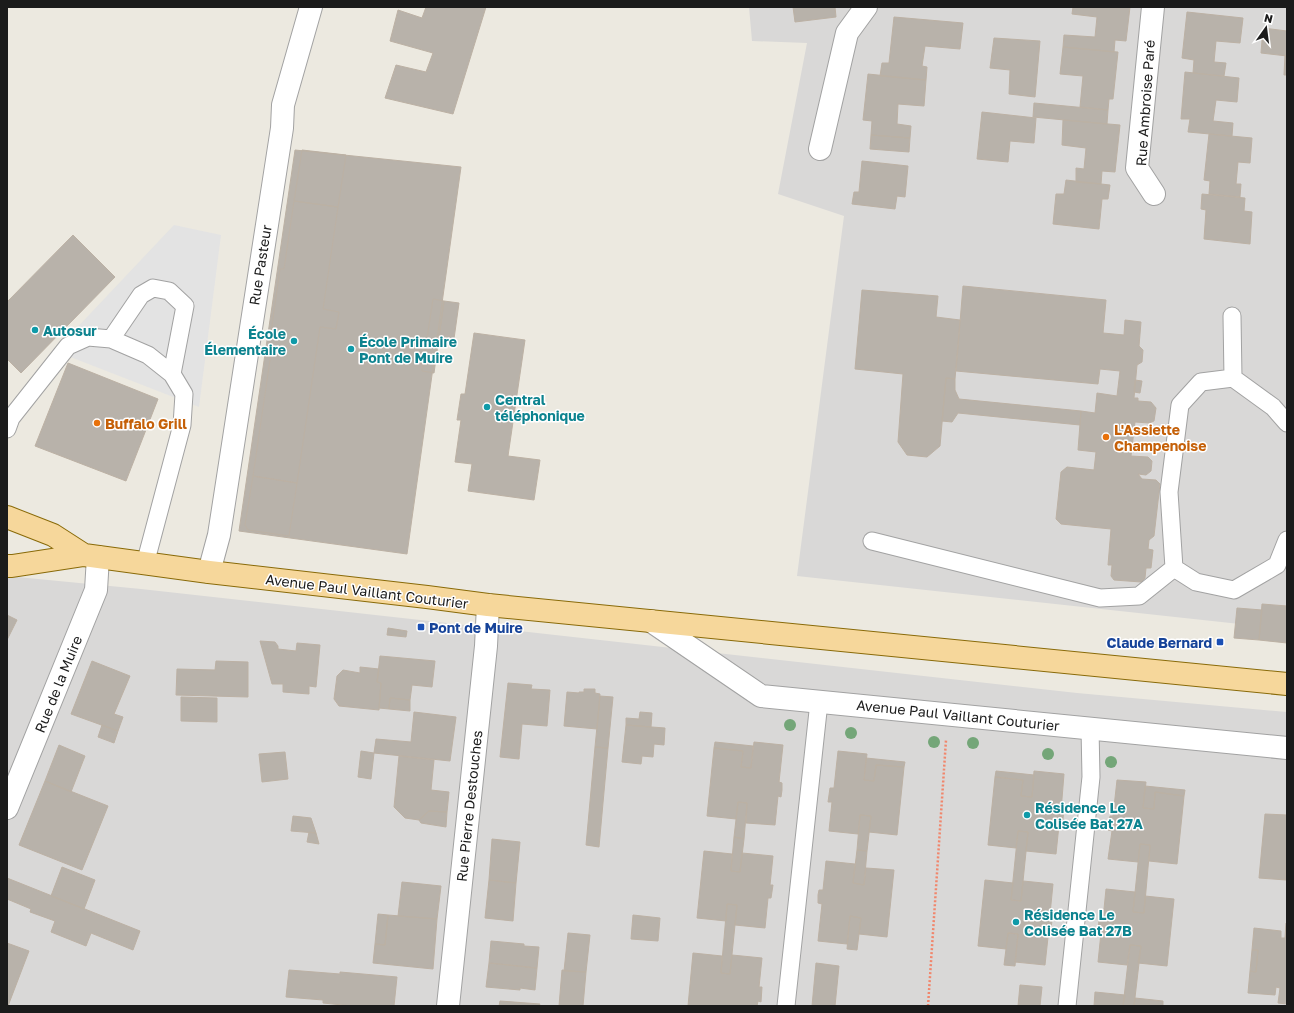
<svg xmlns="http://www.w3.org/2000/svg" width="1294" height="1013" font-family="'Golos Text',sans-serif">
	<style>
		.residential { fill: #d9d8d7 }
		.parking { fill: #e3e3e3 }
		.building { fill: #b8b2aa; stroke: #bcb1a4 }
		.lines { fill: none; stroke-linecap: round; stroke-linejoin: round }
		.lane-casing { stroke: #a2a2a2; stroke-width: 19 }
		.street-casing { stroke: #a2a2a2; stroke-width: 24 }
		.primary-casing { stroke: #896a08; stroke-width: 24 }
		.path { stroke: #f1866c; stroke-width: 2.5; stroke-dasharray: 2 2; stroke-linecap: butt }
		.lane { stroke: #fff; stroke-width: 17 }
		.street { stroke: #fff; stroke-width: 22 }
		.primary { stroke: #f6d79b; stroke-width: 22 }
		.tree { fill: #74a678 }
		.culture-dot { fill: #0f9aa8; stroke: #fff; stroke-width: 1.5 }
		.food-dot { fill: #e8710a; stroke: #fff; stroke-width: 1.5 }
		.transit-dot { fill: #1a4fb4; stroke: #fff; stroke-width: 1.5 }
		.labels { text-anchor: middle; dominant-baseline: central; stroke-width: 3; stroke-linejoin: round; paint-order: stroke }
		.street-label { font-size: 14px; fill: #1b1b1b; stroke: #fff }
		.culture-label { font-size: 14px; font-weight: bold; fill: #0d838f; stroke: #fff; text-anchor: start }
		.food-label { font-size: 14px; font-weight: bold; fill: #c56008; stroke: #fff; text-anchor: start }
		.transit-label { font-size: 14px; font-weight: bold; fill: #164399; stroke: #fff; text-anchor: start }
	</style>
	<rect width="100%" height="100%" fill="#ece9e0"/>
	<path class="residential" d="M749,7H1287V629L797,576L844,216L778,194L807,43L752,41Z
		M7,576L141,589L1077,693L1287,712V1006H7Z"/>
	<path class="parking" d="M174,225L221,235L199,407L55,351Z"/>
	<path class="building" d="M426,7H486L453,114L385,98L396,65L426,72L433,53L390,41L398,10L422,18Z
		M793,7H835L836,17L795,22Z
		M1073,7H1130L1126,41L1115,40L1114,52L1063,47L1064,35L1095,37L1097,17L1072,14Z
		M1187,12L1243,18L1240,43L1216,41L1214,62L1226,63L1224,76L1193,73L1194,60L1182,58Z
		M894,17L963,23L960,49L925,46L922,66L927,67L926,80L880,76L882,63H889Z
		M1263,28L1287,31V56L1261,53Z
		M994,38L1040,41L1035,97L1009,94L1010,70L990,68Z
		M1063,47L1118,52L1113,99H1109L1108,110L1080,107L1083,76L1060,74Z
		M1285,55L1287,56V75H1284Z
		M1185,72L1239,78L1237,102L1216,100L1213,121L1233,123L1232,136L1188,132L1190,119H1181Z
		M868,74L926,80L924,106L898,104L897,124L911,126L910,138L871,135L872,121L863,120Z
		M1034,103L1108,110L1107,124L1033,117Z
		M982,112L1036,118L1034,143L1010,141L1008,162L977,159Z
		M1063,120L1120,125L1115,172L1102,171L1101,184L1076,182V168L1084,169L1086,148L1062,145Z
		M1209,134L1252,138L1250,163L1238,162L1236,184H1241L1240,197L1209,194L1210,181L1204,180Z
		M871,135L910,138L909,152L870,149Z
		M295,150L461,167L407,554L239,531Z
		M302,150L346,155L338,207L294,201Z
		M862,161L908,166L905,197L897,196L895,209L852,204L854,192H859Z
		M1066,180L1110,185L1108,199H1102L1099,229L1053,224L1056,194H1064Z
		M1202,194L1245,198L1244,211L1252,212L1250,244L1204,239L1206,210L1201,209Z
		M294,201L338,207L323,309L339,312L336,329L320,327L297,483L253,476L271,353H268L280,269H284Z
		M73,235L115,277L21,373L7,359V302Z
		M963,286L1106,300L1103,333L1124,335L1125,320L1141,322L1139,346L1143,350L1142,362L1137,365L1134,398H1138V401L1151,402L1156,408L1154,421L1149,423L1135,422L1131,456L1148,457L1152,461L1151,471L1146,475L1138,474L1142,479L1156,480L1160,484L1154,536L1149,540L1148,549L1153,550L1151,568H1146L1145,578L1141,582L1114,580L1111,576L1112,565H1108L1111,529L1061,524L1056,519L1061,472L1067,467L1094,470L1096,452L1078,450L1081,411L1095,413L1097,393L1117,396L1120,371L1100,369L1098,384L956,371Z
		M862,290L938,296L936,317L960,320L955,379L946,378L940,446L927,457L907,455L898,442L903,374L855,369Z
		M433,299L444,301L434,373L422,371Z
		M444,301L459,303L453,346L438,344Z
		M474,333L525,340L508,456L540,460L534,500L468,491L472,464L455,462L461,420H457L461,394H465Z
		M68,363L158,399L126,481L35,446Z
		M946,378L955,379V390L959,399L1081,411L1080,425L958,413L952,422L942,421Z
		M1135,380L1142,381L1140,393L1134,392Z
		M253,476L297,483L289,536L248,530L245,525Z
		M1262,604L1287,606V643L1259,640Z
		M1237,608L1262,610L1259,640L1234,638Z
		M7,615L17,620L7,640Z
		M388,628L407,631L406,637L387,635Z
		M260,641L275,642L278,646V649L296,651L297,643L320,645L316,687L309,686V694L283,692V684H272Z
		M380,656L435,661L432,687L412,685L410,700L390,698L389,709L379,708L381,683L377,682Z
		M92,661L130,676L114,714L123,717L118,731L71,714Z
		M216,661L248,662V697L176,695L177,669L215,670Z
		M360,667L379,669L377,682L381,683L379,710L339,706L334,699L337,676L343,670L360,673Z
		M508,683L532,685L531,689L550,690L547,726L522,724L519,759L500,757Z
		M584,689H595V693L600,694L597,729L564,726L567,692L579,693V692H584Z
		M600,696L613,697L608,748L595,747Z
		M181,697L217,698V722L181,721Z
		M390,698L410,700V711L389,709Z
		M414,712L456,717L450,761L374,753L376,739L411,742Z
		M640,712L652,713L651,727L626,725V718L639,719Z
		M102,725L118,731L114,743L98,737Z
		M626,725L665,728L664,745L654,744L653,757L642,756L641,764L622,762Z
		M715,742L753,746L751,768L741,767L743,751L714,748Z
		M754,742L783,745L779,782L782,783V790L781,797L778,796L775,825L746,823L747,803L738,802L736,819L707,816L714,748L743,751L741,767L751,768Z
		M59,745L85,756L71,792L45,781Z
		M595,747L608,748L599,847L586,845Z
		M361,751L374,753L371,779L358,777Z
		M838,751L867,754L864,780L874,781L876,765L904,767L897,835L869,832L871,816L860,815L858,834L829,831L832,802H828L830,788H834Z
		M285,752L288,779L262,782L259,754Z
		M399,756L434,760L431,790L449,792L447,812L429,811L419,820L405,818L394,807Z
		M866,758L905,762L904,767L876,765L874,781L864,780Z
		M996,771L1034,775L1032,797L1021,796L1023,780L995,777Z
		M1034,771L1064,774L1061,811H1064L1062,826L1059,825L1056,854L1026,851L1028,832L1018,831L1016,848L988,845L995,777L1023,780L1021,796L1032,797Z
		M1117,780L1146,782L1143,808L1154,809L1155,792L1184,796L1177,864L1149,861L1150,845L1140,844L1138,862L1108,859L1112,831L1108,830L1110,816H1113Z
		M45,781L108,806L82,870L19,845Z
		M1145,786L1185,790L1184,796L1155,792L1154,809L1143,808Z
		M738,802L747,803L744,839L734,837Z
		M429,811L447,812L446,827L421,823L419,820Z
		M1265,814L1287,815L1286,880L1259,878Z
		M860,815L871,816L867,851L857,850Z
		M293,816L311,818L316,833L291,831Z
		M1018,831L1028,832L1021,901L1011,900Z
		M309,832L316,833L319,844L307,842Z
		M734,837L744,839L740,872L731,871Z
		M492,839L520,842L516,883L489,880Z
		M1140,844L1150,845L1144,913L1133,912Z
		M857,850L867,851L864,885L853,883Z
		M704,851L732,854L731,871L740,872L742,853L773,856L770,885H773L771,898H768L765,928L735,925L737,905L727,904L726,921L697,918Z
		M826,861L855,864L853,883L864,885L866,868L894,870L887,937L859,934L861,918L850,916L847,944L818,941L822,904L818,903V895L819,890H823Z
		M62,867L95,880L84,909L51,896Z
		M7,878L140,931L133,950L91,933L86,946L51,932L55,921L30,912L31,909L7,899Z
		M489,880L516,883L513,921L485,918Z
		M985,880L1013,883L1011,900L1021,901L1023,881L1053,884L1050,914H1053L1051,928H1049L1045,965L1015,962L1018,934L1008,933L1006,949L978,946Z
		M402,882L441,886L437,919L398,916Z
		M1106,889L1135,892L1133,912L1144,913L1145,896L1174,899L1167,966L1138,963L1141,946L1130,945L1127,965L1098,962L1101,933H1098L1099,919H1103Z
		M727,904L737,905L730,974L721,973Z
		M378,914L388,915L385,945L375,944Z
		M388,915L437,919L433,969L373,963L375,944L385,945Z
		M633,915L660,918L658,941L631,939Z
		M850,916L861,918L857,950L847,949Z
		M1286,923H1287V1004L1278,1003L1280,988L1276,987L1275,995L1248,993L1250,971L1256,972L1258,950H1252L1254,928L1281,931V938H1285Z
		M568,933L590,935L586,972L564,971Z
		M1008,933L1018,934L1015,966L1004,965Z
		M491,941L524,944V946L539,947L537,968L489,963Z
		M7,943L29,951L8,1006H7Z
		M1130,945L1141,946L1134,1006H1123Z
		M1252,950H1258L1256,972L1250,971Z
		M693,953L722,956L721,973L730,974L732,955L762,958L759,987H762L761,1002L758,1001L757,1006H688Z
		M489,963L537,968L535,990L520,988V990L486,987Z
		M816,963L839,966L835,1006H812Z
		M289,970L340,974V972L397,977L394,1006H352L323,1003V1000L286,997Z
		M562,970L586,972L583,1006H559Z
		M1020,985L1042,987L1040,1006H1018Z
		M1095,992L1125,995L1123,1006H1094Z
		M1135,998L1163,1001V1006H1134Z
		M500,1001L540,1004L539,1006H499Z"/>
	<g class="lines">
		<defs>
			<path id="lane" d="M1232,316L1233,378
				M111,339L141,295L153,288L169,291L185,306L172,374
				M1287,423L1273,407L1233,378L1201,382L1180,405L1169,492L1174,568L1196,582L1234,590L1277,565L1287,540
				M7,429L11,418L68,346L88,337L111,339L148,355L172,374L184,394L182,425L145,564
				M872,541L1100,598L1139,596L1174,568
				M786,1006L819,702
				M1067,1006L1091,777L1090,728"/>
			<path id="street" d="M1153,7L1137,168L1154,194
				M820,149L847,33L866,7
				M209,572L219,535L282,128L283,105L311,7
				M651,621L761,696L1287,748
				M7,808L96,590L98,557
				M448,1006L486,646L488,605"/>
			<path id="primary" d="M7,517L53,535L84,555
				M7,566H12L84,555L209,572L427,597L488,605L1287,684"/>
		</defs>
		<use href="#lane" class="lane-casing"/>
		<use href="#street" class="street-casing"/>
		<use href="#primary" class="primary-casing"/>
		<path class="path" d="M928,1006L946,740"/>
		<use href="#lane" class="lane"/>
		<use href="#street" class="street"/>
		<use href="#primary" class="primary"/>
	</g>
	<g class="tree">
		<circle cx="790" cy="725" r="6"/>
		<circle cx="851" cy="733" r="6"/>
		<circle cx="934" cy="742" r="6"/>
		<circle cx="973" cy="743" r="6"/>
		<circle cx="1048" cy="754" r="6"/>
		<circle cx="1111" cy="762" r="6"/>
	</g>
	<g class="culture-dot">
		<circle cx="35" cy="330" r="4"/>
		<circle cx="294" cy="341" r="4"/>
		<circle cx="351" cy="349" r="4"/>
		<circle cx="487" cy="407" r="4"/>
		<circle cx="1027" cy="815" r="4"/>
		<circle cx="1016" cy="922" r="4"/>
	</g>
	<g class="food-dot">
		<circle cx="97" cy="423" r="4"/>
		<circle cx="1106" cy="437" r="4"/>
	</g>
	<g class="transit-dot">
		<rect x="417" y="623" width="8" height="8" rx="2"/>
		<rect x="1216" y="638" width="8" height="8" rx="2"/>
	</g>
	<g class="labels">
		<g class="street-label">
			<text transform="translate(1145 103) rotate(-86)">Rue Ambroise Paré</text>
			<text transform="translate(260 265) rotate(-81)">Rue Pasteur</text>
			<text transform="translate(367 591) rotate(7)">Avenue Paul Vaillant Couturier</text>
			<text transform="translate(58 684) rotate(-68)">Rue de la Muire</text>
			<text transform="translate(958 715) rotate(6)">Avenue Paul Vaillant Couturier</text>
			<text transform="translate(469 806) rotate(-84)">Rue Pierre Destouches</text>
		</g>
		<g class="culture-label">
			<text x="43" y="330">Autosur</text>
			<text x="286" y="333" text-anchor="end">École<tspan x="286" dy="16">Élementaire</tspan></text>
			<text x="359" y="341">École Primaire<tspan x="359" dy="16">Pont de Muire</tspan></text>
			<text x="495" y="399">Central<tspan x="495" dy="16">téléphonique</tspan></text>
			<text x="1035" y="807">Résidence Le<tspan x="1035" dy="16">Colisée Bat 27A</tspan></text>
			<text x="1024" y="914">Résidence Le<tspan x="1024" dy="16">Colisée Bat 27B</tspan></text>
		</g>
		<g class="food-label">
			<text x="105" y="423">Buffalo Grill</text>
			<text x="1114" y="429">L'Assiette<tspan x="1114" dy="16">Champenoise</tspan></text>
		</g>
		<g class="transit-label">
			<text x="429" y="627">Pont de Muire</text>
			<text x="1212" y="642" text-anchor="end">Claude Bernard</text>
		</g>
	</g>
	<rect width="1294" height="1013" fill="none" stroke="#1b1b1b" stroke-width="16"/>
	<g transform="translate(1266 28) rotate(14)" stroke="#ffffff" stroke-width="3" paint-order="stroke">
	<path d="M0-3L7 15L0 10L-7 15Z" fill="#1b1b1b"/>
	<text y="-6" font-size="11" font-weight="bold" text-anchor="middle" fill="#1b1b1b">N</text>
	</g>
</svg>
